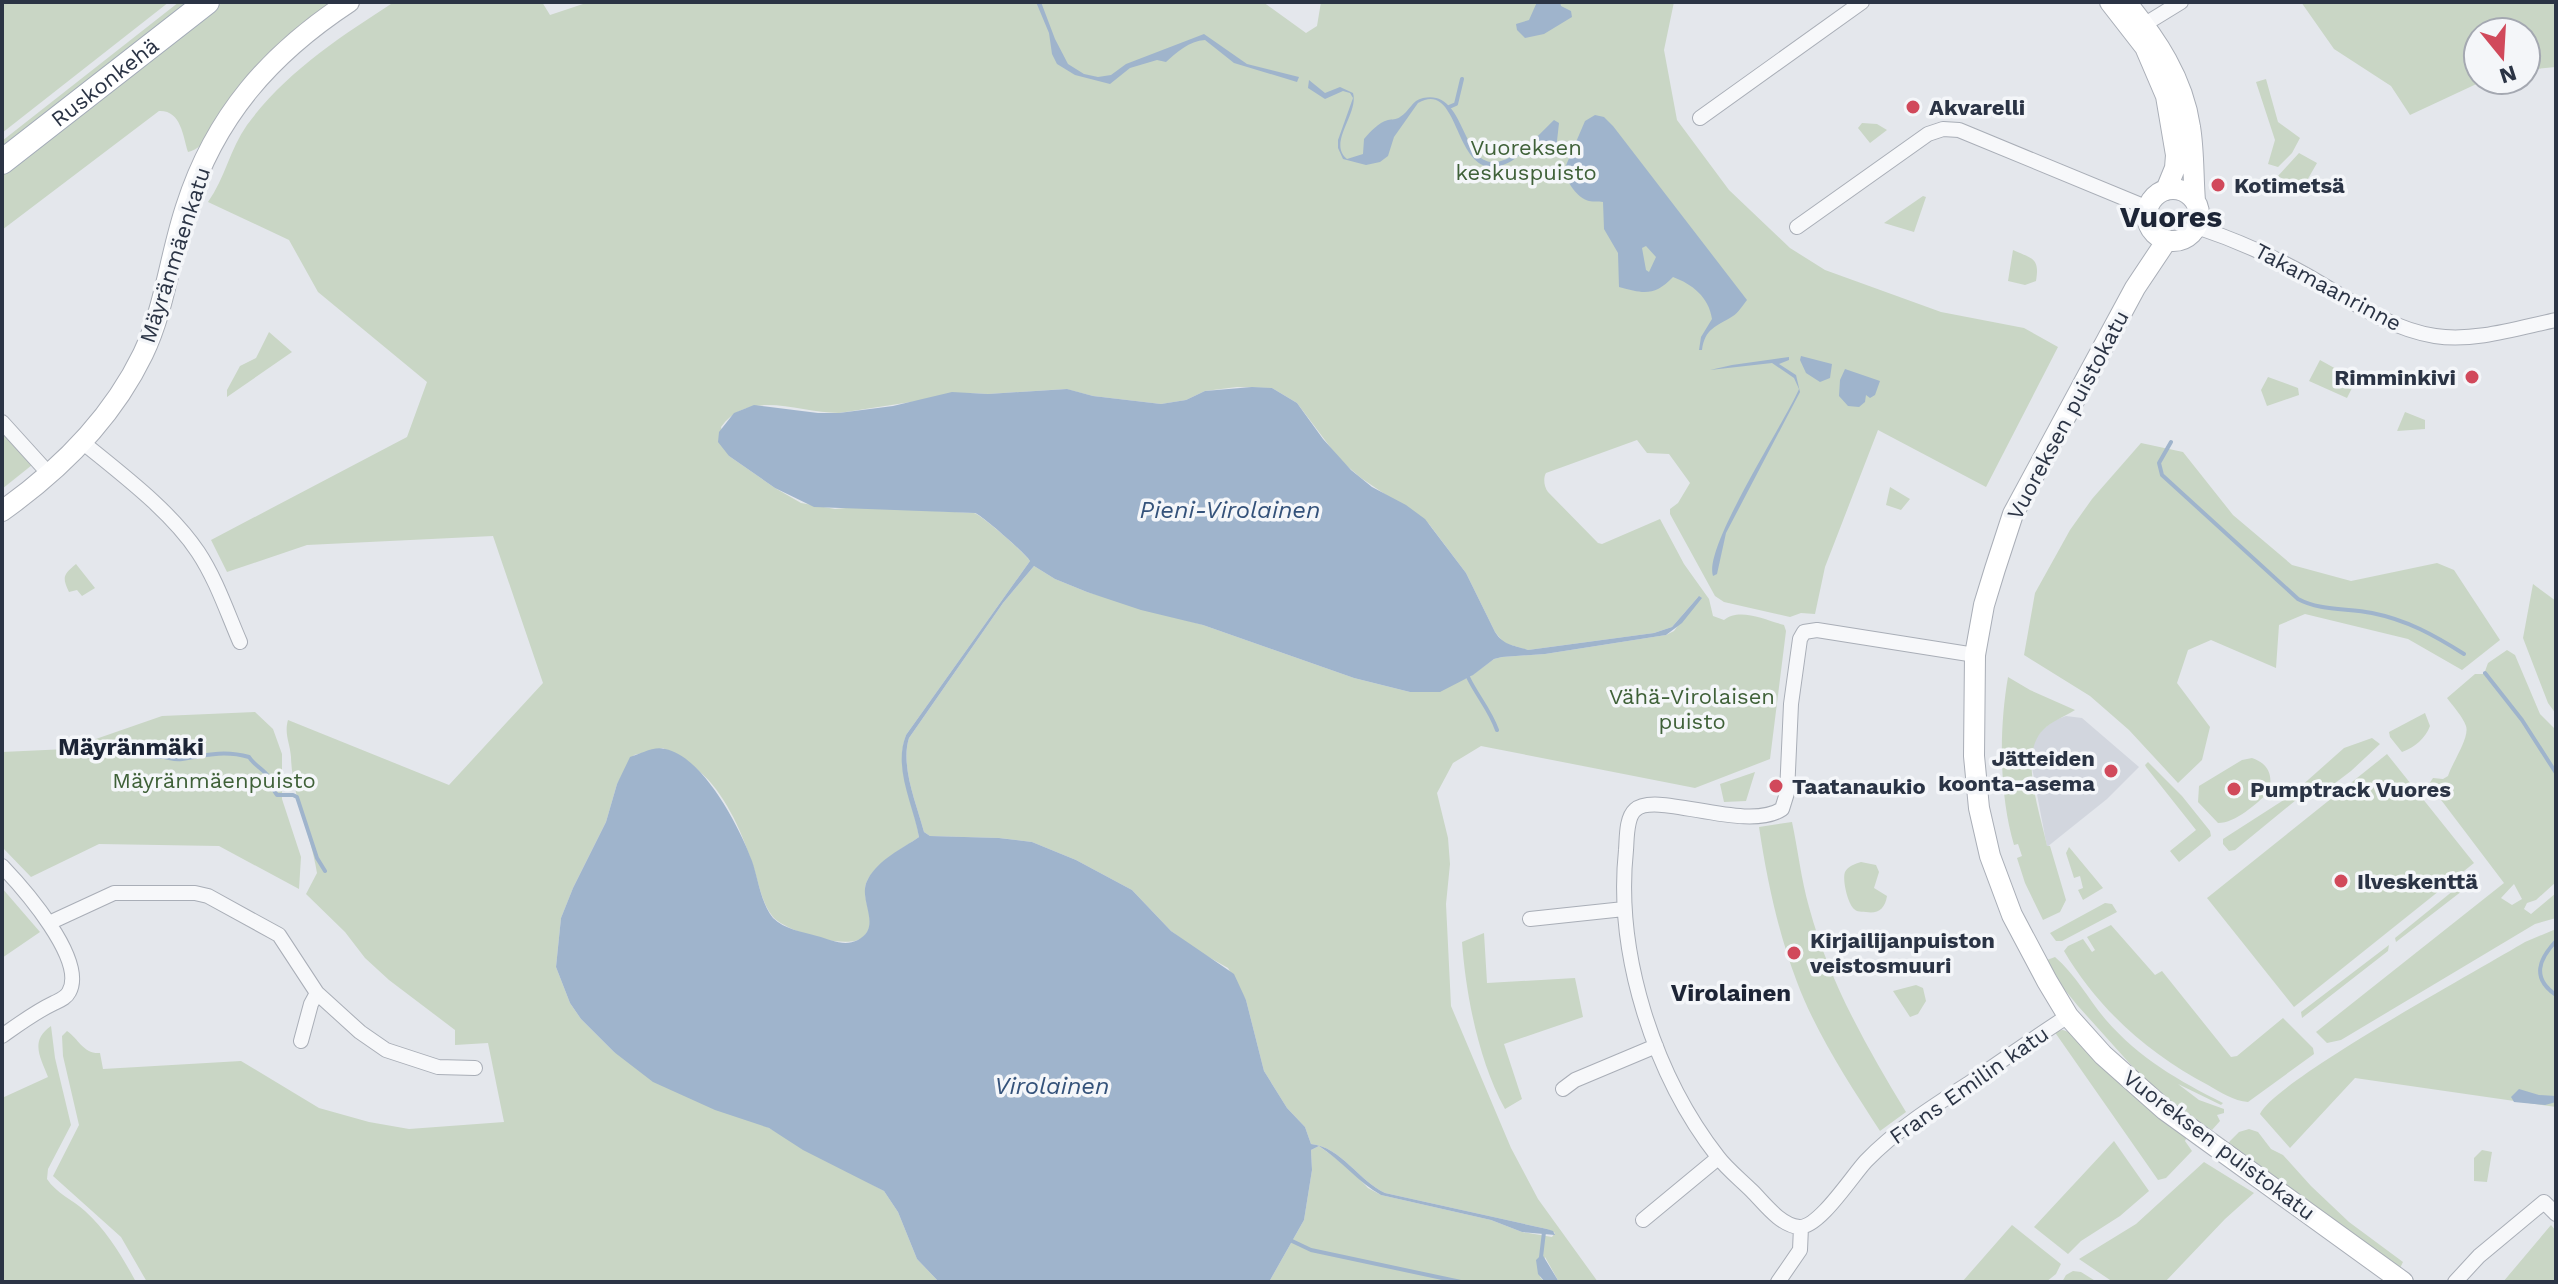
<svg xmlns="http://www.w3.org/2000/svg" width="2558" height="1284" font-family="'Work Sans',sans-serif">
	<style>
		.built { fill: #d2d6de }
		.green { fill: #c9d6c5; fill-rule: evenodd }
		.water { fill: #9fb4cc; fill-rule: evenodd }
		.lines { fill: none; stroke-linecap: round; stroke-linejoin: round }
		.stream { stroke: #9fb4cc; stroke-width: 4 }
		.street-casing { stroke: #a9aeb7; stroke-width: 16 }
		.secondary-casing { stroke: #a9aeb7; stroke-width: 22 }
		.primary-casing { stroke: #a3abb8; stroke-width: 26 }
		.street { stroke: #f7f8fa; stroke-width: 14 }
		.secondary { stroke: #fff; stroke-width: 20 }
		.primary { stroke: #fff; stroke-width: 24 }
		.poi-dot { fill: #d1495b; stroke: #f4f6f9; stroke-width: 3 }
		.labels { text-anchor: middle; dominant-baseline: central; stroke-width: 7; stroke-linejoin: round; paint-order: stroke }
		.street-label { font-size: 22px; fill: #2b3445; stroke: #f4f6f9 }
		.poi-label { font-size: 22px; font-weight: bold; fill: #2b3445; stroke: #f4f6f9; text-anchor: start }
		.park-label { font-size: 22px; fill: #3f6138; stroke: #f4f6f9 }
		.water-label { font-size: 24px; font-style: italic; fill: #34527a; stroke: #f4f6f9 }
		.neighbourhood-label { font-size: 24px; font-weight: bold; fill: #1d2536; stroke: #f4f6f9 }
		.district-label { font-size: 30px; font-weight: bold; fill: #1d2536; stroke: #f4f6f9 }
	</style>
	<rect width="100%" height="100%" fill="#e4e7ec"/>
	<path class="built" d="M2066,716L2082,718L2139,767L2107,799L2047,847L2030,757L2034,741L2042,730L2055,720Z"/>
	<path class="green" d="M2,2H169L2,133Z
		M179,2H194L2,151V141Z
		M223,2H333C293,29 256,60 229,100C219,116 207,149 188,152C183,136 181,110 159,111L2,230V173Z
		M394,2H542L550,15L589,2H1263L1306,33L1317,26L1321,2H1674L1664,50L1677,120L1729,190L1790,248L1825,270L1941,312L2024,328L2058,347L1986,487L1878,430L1825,567L1815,614L1801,613L1790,617L1724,602L1715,596L1670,514V509L1678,503L1690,483L1669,454L1647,453L1637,440L1546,473C1543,478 1544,487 1548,492L1598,543L1602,544L1660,519L1684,564L1709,599L1713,616L1724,620C1739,607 1766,620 1784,625L1786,631L1770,759L1695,788L1481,746L1453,763L1437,793L1448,838L1450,864L1446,904L1451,1006L1511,1148L1538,1199L1598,1282H1559L1545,1257L1540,1277L1545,1282H1269L1304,1220L1312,1170L1311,1150L1319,1146L1349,1168L1368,1188L1381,1195L1491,1220L1522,1232L1552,1237L1555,1233L1547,1229L1385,1193C1359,1181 1341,1147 1311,1144L1305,1127L1287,1108L1264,1071L1246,1000L1228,968L1198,951L1171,931L1132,890L1076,860L1032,842L1000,838L930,836L924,832C917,805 900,766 909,738L1003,603L1034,566L1055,579L1087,592L1203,625L1354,678L1410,692L1468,678L1494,659L1502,657L1545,654L1666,635L1674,631L1699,596L1672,627L1654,633L1528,650L1504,643L1495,632L1466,573L1429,524L1361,478L1340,460L1297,403L1272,388L1237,387L1205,391L1186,400L1161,404L1093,396L1066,389L988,394L970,393L839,413C798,413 749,388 721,427L729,456L775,488L801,503L835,509L857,507L974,513C983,516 1026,554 1030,561L906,735C894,769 914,803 919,837C902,849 880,860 868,879C857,898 881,920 863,937C848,951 785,931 773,917C761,903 758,878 751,860C741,830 724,792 699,771C689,762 675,756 663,748L634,755L617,784L606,822L573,888L561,918L556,967L570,1003L581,1019L614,1052L769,1128L884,1191L898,1212L917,1259L939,1282H147L121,1237L53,1176L79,1125L63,1056L62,1036L67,1031C79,1039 83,1054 100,1053L103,1069L241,1061L319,1108L369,1122L409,1129L504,1122L488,1043L455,1045V1030L389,980L365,958L345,932L306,894L317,873C311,833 292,797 291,757C290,743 284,734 288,720L449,785L543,683L493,536L307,545L227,572L211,540L407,437L427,382L318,292L289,240L208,202C225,178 230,149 247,125C286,72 340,37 394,2Z
		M2301,2H2556V67L2526,70V32H2478V80H2485L2410,115L2391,86L2334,49Z
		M2266,79L2278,122L2300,138L2292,153L2278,167L2268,164L2275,140L2256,82Z
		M1862,123L1877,124L1887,130L1870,143L1858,128Z
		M2299,153L2317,163L2305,184L2300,183L2296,187L2278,176Z
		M1923,196L1926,197L1914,232L1884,223Z
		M2013,250C2032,259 2040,257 2036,281L2025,285L2008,281Z
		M269,332L292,352L227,397V390L240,366L256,358Z
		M2320,360L2356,380L2347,398L2309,381Z
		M2268,377L2298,388L2299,395L2267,406L2261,390Z
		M2405,412L2425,420V429L2397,431Z
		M2,428L32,465L2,489Z
		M2141,443L2183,452L2233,515L2292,565L2351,581L2437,563L2454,570L2500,640L2462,670L2408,639L2305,614L2279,625L2276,668L2211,640L2188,650L2177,683L2210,727L2202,760L2178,783L2129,730L2090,696L2024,655L2035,593L2070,530L2092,499Z
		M1890,487L1910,499L1901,510L1886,505Z
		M76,564L95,588L82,596L77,590L69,592C62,577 63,575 76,564Z
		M2533,584L2556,601V714L2548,703L2523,638Z
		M2507,650L2515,655L2540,714L2556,730V882L2536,900L2527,903L2524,909L2531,914L2556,893V918L2535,924L2341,1040L2327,1043L2316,1032L2504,883L2429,784L2433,778L2443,779L2448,776C2452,763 2470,737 2466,726C2463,717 2453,706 2447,698L2475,674H2484L2488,663ZM2514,884L2522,899L2512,905L2501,898Z
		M2008,677L2030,690L2075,710C2064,717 2052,721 2043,730C2018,755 2041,815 2047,846H2050L2066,900L2060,912L2043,920L2025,883L2017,858L2022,856L2018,844L2014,845C1999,794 1999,729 2008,677Z
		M255,712L273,729L282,754V799L301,857L299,889L219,846L99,844L31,877L2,847V752L67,749L162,716Z
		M2425,713L2430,726C2425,739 2415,747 2402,752L2390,737L2389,732Z
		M2372,738L2380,744L2351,771L2318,796L2307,791L2235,850L2229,851L2223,844V839L2290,796L2344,748Z
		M2387,754L2474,863L2294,1007L2207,898Z
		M2252,758C2269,764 2273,775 2269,792C2256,804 2236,823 2218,823L2198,802L2199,786L2242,760Z
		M2148,762L2182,796L2210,831L2211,836L2179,862L2170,851L2196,830L2146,767L2145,765Z
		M1755,772L1746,801L1724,802L1720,784Z
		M1792,822C1798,850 1801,879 1809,907C1829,981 1866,1046 1906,1112L1880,1131C1849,1083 1817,1035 1797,982C1778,932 1767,880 1759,827Z
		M2069,847L2103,888L2083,900L2078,890L2083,888L2080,876L2074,878L2066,853Z
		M1861,862L1876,865L1879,872L1874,888L1887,896C1885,909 1878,914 1866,912C1861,911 1858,913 1854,909C1848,904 1842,880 1845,872C1848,866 1855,864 1861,862Z
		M2459,886L2462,891L2396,942L2395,938Z
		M2,888L40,932L2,958Z
		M2105,903L2112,904L2117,912L2062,941H2056L2050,933Z
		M2111,925L2155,975L2162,971L2231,1057L2237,1056L2283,1018L2313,1048L2314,1054L2248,1102C2234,1101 2220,1092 2208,1085C2149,1054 2098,1009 2064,951L2068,946L2083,939L2092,952L2095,950L2087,937Z
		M2556,929V1107L2355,1078L2290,1148L2260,1114C2273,1082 2482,968 2525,942Z
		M1484,933L1487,983L1575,978L1583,1017L1504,1044L1522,1099L1505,1109C1479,1062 1466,996 1462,942Z
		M2389,945L2388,951L2302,1018L2301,1012Z
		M2055,957C2075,974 2089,1000 2106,1020C2139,1058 2179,1081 2223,1103L2221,1105L2178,1084L2199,1100L2224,1109V1113L2217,1115L2220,1121L2212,1130L2158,1095L2078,1006L2060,984L2047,960Z
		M1916,985L1923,988L1926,1001L1918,1014L1910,1017L1893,991Z
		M51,1026L55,1058L71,1125L48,1169L47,1179C56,1193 73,1200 85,1211C107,1231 122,1256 136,1282H2V1098L48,1077C41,1058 29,1041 51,1026Z
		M2063,1030L2072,1033L2187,1137L2185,1141L2192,1151L2166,1178L2158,1180L2054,1031Z
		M2249,1129L2258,1132L2271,1149L2283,1155L2311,1186L2349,1222L2403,1262L2400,1268L2230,1145L2229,1142L2239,1132Z
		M2114,1141L2149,1191L2120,1216L2081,1241L2068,1254L2034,1227Z
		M2482,1150L2492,1152L2487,1182L2474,1181V1158Z
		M2204,1162L2254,1193L2225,1219L2165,1282H2113L2079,1259L2136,1224Z
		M2012,1225L2061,1264L2056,1274L2046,1282H1962Z
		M2551,1225L2556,1231V1282H2503Z
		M2073,1271L2081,1272L2097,1282H2062L2066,1275Z"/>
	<path class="water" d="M1036,2H1041L1055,39L1068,64L1084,74L1098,77L1111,75L1126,64L1204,34L1247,64L1299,77L1297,82L1234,63L1205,40C1189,41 1177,52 1166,62L1157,60L1130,68L1110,84L1075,75L1057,64L1052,54L1049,33Z
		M1537,2H1560L1561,6L1571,11L1572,17L1544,34L1525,38L1517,30L1516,24L1529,20Z
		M1309,80L1325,93L1340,87L1353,93C1359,114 1327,143 1347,159L1363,154L1364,139C1371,131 1378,123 1388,120C1392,119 1396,120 1400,117C1409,112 1412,100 1423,98C1468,88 1460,173 1501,161C1518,157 1542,132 1554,120L1559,123L1556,150L1533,147C1520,153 1510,166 1494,167C1453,169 1459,79 1418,103L1394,137L1388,156L1380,162L1366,165L1343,159L1338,148V140L1353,98L1350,93L1343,91L1325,99L1308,88Z
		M1595,115L1604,117L1613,126L1747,300C1743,305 1738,313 1733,316C1716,327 1705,328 1702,350H1699L1701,337L1712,319C1709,297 1692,284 1673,277C1655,296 1644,294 1619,287L1618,253L1604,229L1603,202C1598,201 1594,202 1589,201C1577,198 1566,181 1564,170L1585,121ZM1646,246L1656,257L1649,272L1646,270L1642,248Z
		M1801,356L1832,364L1830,378L1820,382L1806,373L1800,360Z
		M1789,357V360L1779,364L1796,375L1800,392L1726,533L1717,574L1713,576C1703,547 1784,424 1799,389L1794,378L1772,363L1710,370L1732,365Z
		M1845,369L1880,381L1875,395L1870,398L1866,395L1865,402L1859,407L1848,406L1839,396L1840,380Z
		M1252,387L1272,388L1297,403L1323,439L1351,470L1372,487L1406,505L1425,519L1466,573L1495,632C1504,646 1514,645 1528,650L1654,633L1672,627L1699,596L1702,598L1682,623L1666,635L1545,654L1502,657L1494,659L1473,675L1440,692H1410L1354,678L1203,625L1141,610L1087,592L1055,579L1034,566L1003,603L909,738C900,766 917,805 924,832L930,836L999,838L1032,842L1076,860L1132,890L1171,931L1234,974L1246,1000L1264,1071L1287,1108L1305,1127L1311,1144C1341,1147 1359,1181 1385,1193L1547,1229L1553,1231L1555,1235L1522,1232L1491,1220L1381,1195C1359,1183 1341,1160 1319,1146L1311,1150L1312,1170L1304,1220L1269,1282H939L917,1259L898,1212L884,1191L803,1150L769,1128L715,1110L653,1082L614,1052L581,1019L570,1003L556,967L561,918L573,888L606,822L617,784L630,757C641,754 653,746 665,749C703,756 740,828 752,861C758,878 761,904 773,918C784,929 803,932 817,936C832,940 844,947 858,940C884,926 856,899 868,879C879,859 902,849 919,837C913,804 893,768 906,735L1030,561C1026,554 983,516 975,513L814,507L775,488L729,456L718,442L719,432L734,413L754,405L818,413H839L893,406L952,392L988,394L1067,389L1093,396L1161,404L1186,400L1205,391Z
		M2519,1089L2539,1095L2556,1096V1102L2545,1105L2514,1102L2511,1097Z
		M1542,1254L1559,1282H1545L1538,1274L1536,1260Z"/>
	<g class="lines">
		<path class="stream" d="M1449,107L1456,104L1462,79
			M2171,442L2159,463L2162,475L2298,599C2320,611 2348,608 2372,613C2407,620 2434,635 2464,654
			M2485,673L2522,720L2556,773
			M1468,677C1477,696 1490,710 1497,730
			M156,757C165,755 173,761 182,759C205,755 225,750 249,757C254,765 263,769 268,776C272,783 272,789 277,795H293L297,797L317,858L325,871
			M2556,941C2539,959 2531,978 2556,995
			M1292,1241L1311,1250L1461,1282
			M1541,1257L1544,1232"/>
		<defs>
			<path id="street" d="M2137,29L2181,2
				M1700,118L1862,2
				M1797,227L1928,134L1943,129L1959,130L2148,208
				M2197,227C2236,240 2272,256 2308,276C2348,299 2389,329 2435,336C2475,342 2518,328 2556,320
				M2,422L50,475
				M81,441C120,473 170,510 198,552C216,579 227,612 240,642
				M1975,655L1817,630L1804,632L1800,639L1791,704L1787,793L1782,809C1746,833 1655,790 1635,810C1626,818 1627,838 1626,850C1615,954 1654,1075 1718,1157C1727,1169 1741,1180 1752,1191C1765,1204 1780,1225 1799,1227C1819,1228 1852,1176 1866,1161C1896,1130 1932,1107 1968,1084C2001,1061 2034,1038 2068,1016
				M2,866C23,888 87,960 69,992C66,998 60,1000 54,1003C35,1012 19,1024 2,1036
				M1530,919L1624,909
				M49,923L114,893H195L208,896L279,935L317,993L360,1032L386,1050L438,1067L475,1068
				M301,1041L311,1004L317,993
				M1563,1089L1575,1080L1656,1046
				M1643,1220L1718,1158
				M1778,1282L1800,1250L1801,1227
				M2455,1282L2479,1256L2544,1202L2556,1214"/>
			<path id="secondary" d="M2110,2L2145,47L2166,96L2176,155L2175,168L2166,190
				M2126,2C2156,39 2183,78 2190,127C2194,151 2193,176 2195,201
				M2147 215a26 26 0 1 1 52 0a26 26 0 1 1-52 0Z
				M2167,240L2135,288L2013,514L1995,569L1984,605L1975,655L1974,756L1979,808L1990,856L2012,915L2047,981L2068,1016L2103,1055L2165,1110L2403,1282
				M2,511C60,470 112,418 143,354C165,308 170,255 186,207C215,116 270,54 349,2"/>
			<g id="primary">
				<path id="s1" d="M2,162L207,2"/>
			</g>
		</defs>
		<use href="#street" class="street-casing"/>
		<use href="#secondary" class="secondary-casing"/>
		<use href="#primary" class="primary-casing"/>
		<use href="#street" class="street"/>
		<use href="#secondary" class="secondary"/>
		<use href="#primary" class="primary"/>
	</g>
	<g class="poi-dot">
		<circle cx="1913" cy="107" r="8"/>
		<circle cx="2218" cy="185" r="8"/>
		<circle cx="2472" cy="377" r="8"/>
		<circle cx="2111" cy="771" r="8"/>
		<circle cx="1776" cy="786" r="8"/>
		<circle cx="2234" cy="789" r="8"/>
		<circle cx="2341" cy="881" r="8"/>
		<circle cx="1794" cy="953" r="8"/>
	</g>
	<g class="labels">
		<g class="street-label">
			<text stroke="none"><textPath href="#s1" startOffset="130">Ruskonkehä</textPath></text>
			<text transform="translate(175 255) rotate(-72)">Mäyränmäenkatu</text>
			<text transform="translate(2328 287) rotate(28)">Takamaanrinne</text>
			<text transform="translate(2068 415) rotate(-62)">Vuoreksen puistokatu</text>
			<text transform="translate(1969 1085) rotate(-35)">Frans Emilin katu</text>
			<text transform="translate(2219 1145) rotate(37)">Vuoreksen puistokatu</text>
		</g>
		<g class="poi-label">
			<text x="1929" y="107">Akvarelli</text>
			<text x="2234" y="185">Kotimetsä</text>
			<text x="2456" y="377" text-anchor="end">Rimminkivi</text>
			<text x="2095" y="758" text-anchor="end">Jätteiden<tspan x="2095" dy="25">koonta-asema</tspan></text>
			<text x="1792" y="786">Taatanaukio</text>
			<text x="2250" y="789">Pumptrack Vuores</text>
			<text x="2357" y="881">Ilveskenttä</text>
			<text x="1810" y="940">Kirjailijanpuiston<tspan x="1810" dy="25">veistosmuuri</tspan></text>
		</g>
		<g class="park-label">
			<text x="1526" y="147">Vuoreksen<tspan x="1526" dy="25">keskuspuisto</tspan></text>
			<text x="1692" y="696">Vähä-Virolaisen<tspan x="1692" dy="25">puisto</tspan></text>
			<text x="214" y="780">Mäyränmäenpuisto</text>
		</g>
		<g class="water-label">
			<text x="1230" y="510">Pieni-Virolainen</text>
			<text x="1052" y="1086">Virolainen</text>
		</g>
		<g class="neighbourhood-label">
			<text x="131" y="747">Mäyränmäki</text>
			<text x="1731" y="993">Virolainen</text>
		</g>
		<g class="district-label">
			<text x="2171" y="216">Vuores</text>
		</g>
	</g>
	<rect width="2558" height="1284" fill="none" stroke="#2b3445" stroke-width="8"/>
	<g transform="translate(2502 56) rotate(162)"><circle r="38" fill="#f4f6f9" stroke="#a4a8b1" stroke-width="2"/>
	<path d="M0-6L14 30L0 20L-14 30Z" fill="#d1495b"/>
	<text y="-12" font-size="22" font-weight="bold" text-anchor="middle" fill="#2b3445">N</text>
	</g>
</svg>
